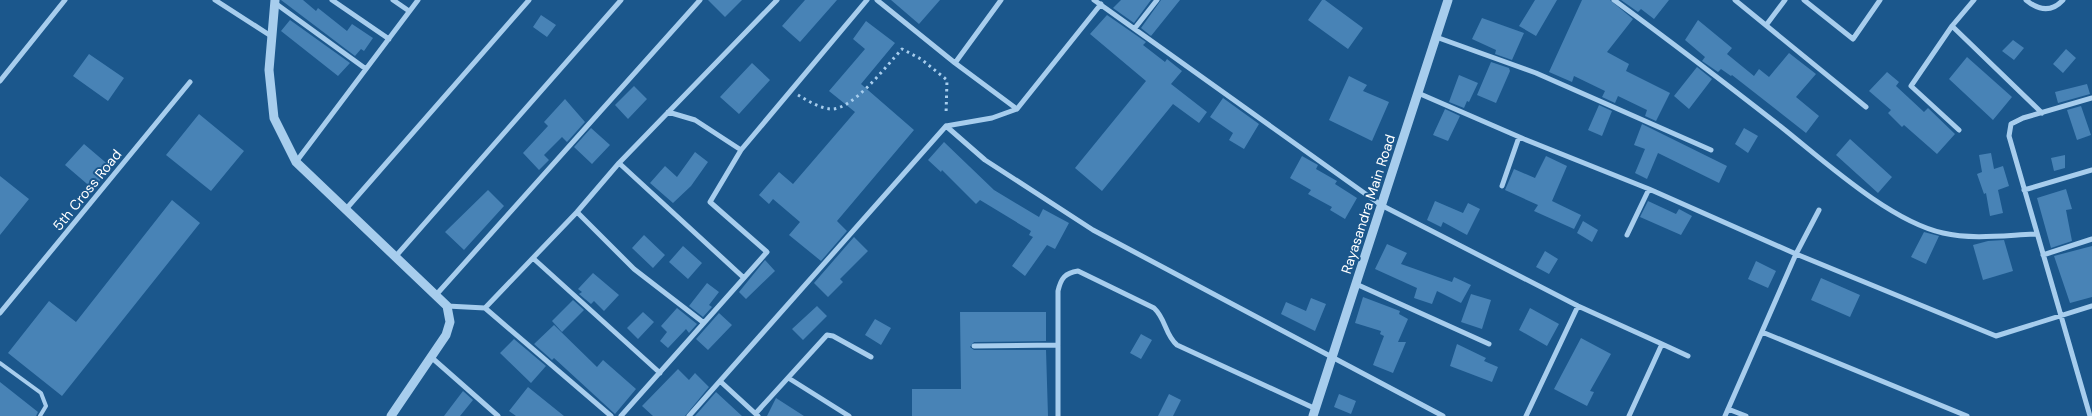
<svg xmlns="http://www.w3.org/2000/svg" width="2092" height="416" font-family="'DM Sans',sans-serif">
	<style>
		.building { fill: #4883b6 }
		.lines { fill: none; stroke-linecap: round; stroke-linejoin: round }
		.path { stroke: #a7cded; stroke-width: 3; stroke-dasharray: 2.5 4; stroke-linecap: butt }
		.service { stroke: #a7cded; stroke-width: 4 }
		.minor { stroke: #a7cded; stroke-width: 5 }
		.tertiary { stroke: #a7cded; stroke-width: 9 }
		.labels { text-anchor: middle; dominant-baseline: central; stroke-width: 4; stroke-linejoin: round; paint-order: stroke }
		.street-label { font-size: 14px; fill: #fff; stroke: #1b578c }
	</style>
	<rect width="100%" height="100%" fill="#1b578c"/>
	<path class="building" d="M281,0H303L316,11L318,8L347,31L352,24L373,38L364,51L361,49L355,56Z
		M708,0H742L725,17Z
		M805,0H837L800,42L782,26Z
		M891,0H940L919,24Z
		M1121,0H1151L1134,23L1113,8Z
		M1161,0H1180L1151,36L1141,28Z
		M1322,0H1325L1363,28L1348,49L1308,20Z
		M1535,0H1557L1536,36L1519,26Z
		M1582,0H1610L1633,19L1607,52L1629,64L1626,71L1670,93L1656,121L1645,116L1647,110L1618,96L1615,103L1602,97L1605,91L1574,76L1572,82L1549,72Z
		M1621,0H1669L1654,19L1641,9L1638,12Z
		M541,15L556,25L547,37L533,27Z
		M1107,15L1146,42L1143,45L1165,62L1167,59L1182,71L1171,84L1207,112L1199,123L1173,104L1102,191L1075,168L1146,81L1090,34Z
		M1482,18L1524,33L1512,60L1495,54L1496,50L1472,39Z
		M290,20L350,63L338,76L281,31Z
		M1698,20L1732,48L1727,54L1754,76L1759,69L1769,77L1789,53L1816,74L1796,97L1819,116L1806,133L1732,75L1731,76L1721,69L1718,72L1702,61L1705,57L1685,40Z
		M866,21L895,43L861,84L914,130L837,221L847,231L821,261L789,235L800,222L773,199L769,204L759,195L779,172L793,184L855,112L829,91L865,49L853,39Z
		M2013,40L2024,48L2014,60L2002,51Z
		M2066,49L2076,58L2063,73L2053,64Z
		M89,54L124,78L108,101L73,76Z
		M1967,57L2012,97L1993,120L1949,79Z
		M1491,62L1509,68L1510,71L1496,103L1477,95Z
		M752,63L770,80L739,114L720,97Z
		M1697,67L1712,79L1689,109L1674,96Z
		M1887,72L1899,82L1896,86L1924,112L1928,108L1955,134L1937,154L1904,125L1902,127L1888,113L1891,110L1869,91Z
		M1459,75L1478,83L1469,102L1467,101L1464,108L1449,102Z
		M1349,76L1367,85L1363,91L1389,102L1372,141L1329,120Z
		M2087,84L2090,94L2058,103L2055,92Z
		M634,86L647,99L628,119L615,105Z
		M1223,98L1259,124L1244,149L1229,140L1233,133L1210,117Z
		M565,99L585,122L567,142L562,137L544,155L549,160L539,170L523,153L548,126L544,122Z
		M1599,105L1612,111L1602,136L1588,130Z
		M2081,106L2091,135L2077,140L2067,110Z
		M1445,109L1460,116L1448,141L1433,135Z
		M199,114L244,151L211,191L166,155Z
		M1642,124L1727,166L1719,183L1658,153L1647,179L1635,173L1645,149L1634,145Z
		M591,128L610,145L592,164L574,147Z
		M1744,128L1758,136L1748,153L1735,144Z
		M1850,139L1892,177L1878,193L1836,155Z
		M944,142L994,190L1039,217L1043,209L1069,223L1055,249L1047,245L1025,276L1012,266L1033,237L1029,235L1031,231L980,200L976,204L942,170L941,172L928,160Z
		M84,144L111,167L93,189L65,165Z
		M695,152L708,162L691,186L673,203L650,183L665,166L677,177Z
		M1991,153L1994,169L2003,166L2009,186L1998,190L2003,213L1990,216L1986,193L1984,194L1977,174L1982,172L1979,155Z
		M2065,155V168L2054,171L2051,158Z
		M1302,156L1318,165L1316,169L1337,181L1335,184L1357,198L1345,219L1330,210L1332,207L1308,194L1311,190L1290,178Z
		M1546,156L1567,166L1552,201L1581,215L1574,229L1534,211L1538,205L1505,190L1514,169L1535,178Z
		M0,176L29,199L0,235Z
		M2066,189L2072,209L2066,210L2072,241L2051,248L2037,198Z
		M488,190L504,206L464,250L445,232Z
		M172,200L200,223L62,396L8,353L49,301L76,322Z
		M1435,201L1463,213L1468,203L1480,209L1467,235L1443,222L1441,227L1427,220Z
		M1648,201L1676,214L1679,209L1692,216L1681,235L1640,217Z
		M1583,221L1598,230L1592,242L1577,233Z
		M1924,232L1939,236L1926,264L1911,257Z
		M644,235L665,255L653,268L632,248Z
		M854,237L868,251L840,279L843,282L828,297L814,283Z
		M2004,240L2013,271L1983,280L1973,245L1988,241Z
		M1387,244L1407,253L1401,264L1452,282L1454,277L1471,285L1461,303L1437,291L1432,304L1414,298L1417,288L1375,269Z
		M683,246L702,263L688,279L669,262Z
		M2092,246V297L2070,303L2054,256Z
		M1545,251L1558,259L1549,274L1536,267Z
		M765,260L775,271L746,299L739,292Z
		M1756,261L1776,271L1768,288L1748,279Z
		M593,273L619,295L604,311L594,301L591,304L579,294L582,292L578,289Z
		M1821,278L1860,295L1850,317L1811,300Z
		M707,283L719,292L709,305L712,307L703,317L689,306Z
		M1471,294L1491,300L1482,329L1461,322Z
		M1363,297L1400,311L1399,314L1408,319L1398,342H1406L1393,373L1373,365L1384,336L1380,334L1381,331L1355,323Z
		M1311,298L1326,304L1315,331L1281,314L1286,302L1306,311Z
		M573,300L584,310L562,332L552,321Z
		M817,306L827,316L803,340L792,329Z
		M677,308L697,324L689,333L686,329L668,348L660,341L667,332L661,326Z
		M1530,308L1559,324L1547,346L1519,330Z
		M643,312L654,322L638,339L627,328Z
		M960,312H1046V341L974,342L970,347L974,350H1046L1048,416H912V389H961Z
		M719,313L732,325L708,350L696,339Z
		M875,319L891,328L881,345L865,335Z
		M554,325L597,367L603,360L636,389L615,414L554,358L552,360L534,344Z
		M1141,334L1152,340L1141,359L1130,353Z
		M1581,338L1611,354L1590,391L1594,392L1587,406L1554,389Z
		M514,339L546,366L531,383L500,353Z
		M1457,344L1486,358L1484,361L1498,367L1492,382L1450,366Z
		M678,369L689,380L695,373L709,387L685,416H653L642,406Z
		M0,382L38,412L36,416H0Z
		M528,387L564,416H516L509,411Z
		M463,391L473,400L460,416H444Z
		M716,392L742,416H695Z
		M1169,394L1181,400L1173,416H1158Z
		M1339,394L1356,401L1351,414L1334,407Z
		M776,398L804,416H767Z"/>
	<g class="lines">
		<path class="path" d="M798,95C808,101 819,108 831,109C853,110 887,65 902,49L921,59L947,80L946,115"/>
		<path class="service" d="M0,363L41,393L46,406L40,416"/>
		<path class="minor" d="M215,0L271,36
			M332,0L389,39
			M393,0L409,11
			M877,0L955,63L1017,109L1101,4
			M1094,0L1381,205L1578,306L1662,344L1629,416
			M1614,0C1670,41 1725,83 1780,126C1823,160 1889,221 1943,233C1973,240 2007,235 2037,234
			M1735,0L1866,107
			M1804,0L1853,39L1880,0
			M2026,0C2038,10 2051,13 2063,0
			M275,3L366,69
			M1767,24L1785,0
			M1952,26L2042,113
			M1135,28L1157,0
			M1436,37L1536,73L1711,150
			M955,63L1001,0
			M0,81L65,0
			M1418,93L1524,139L1649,189L1796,254L1996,336L2092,306
			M668,112L695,120L741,150L867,0
			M946,126L985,160L1093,230L1443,416
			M1959,130L1911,86L1952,26L1974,0
			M296,162L418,0
			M619,163L744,278
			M1502,186L1519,137
			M2024,190L2092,170
			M347,208L529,0
			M577,212L634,269L704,323
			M1627,235L1649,189
			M2043,255L2092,239
			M396,256L621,0
			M534,259L660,373
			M1356,284L1489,344
			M436,295L700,0
			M447,306L485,308L577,212L619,163L777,0
			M485,308L611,416
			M0,313L190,82
			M1762,332L1967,416
			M1662,344L1688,356
			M974,346L1058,345
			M431,357L498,416
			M790,379L849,416
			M721,382L758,416
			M1728,409L1746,416
			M756,413L827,335L833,336L871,357
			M621,416L767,252L710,202L741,150
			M689,416L946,126L992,118L1017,109
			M1058,416V291C1061,278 1065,273 1078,271L1154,308C1166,319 1165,335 1177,345L1316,409
			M1526,416L1578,306
			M1725,416L1796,254L1819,210
			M2090,416L2009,136L2011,124L2023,118L2092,98"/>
		<path class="tertiary" d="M275,0L269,70L274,118L296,162L447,306L450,322L446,335L391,416
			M1313,416L1448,0"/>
	</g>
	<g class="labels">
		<g class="street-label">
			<text transform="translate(87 190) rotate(-51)">5th Cross Road</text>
			<text transform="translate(1368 204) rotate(-72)">Rayasandra Main Road</text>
		</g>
	</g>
</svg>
